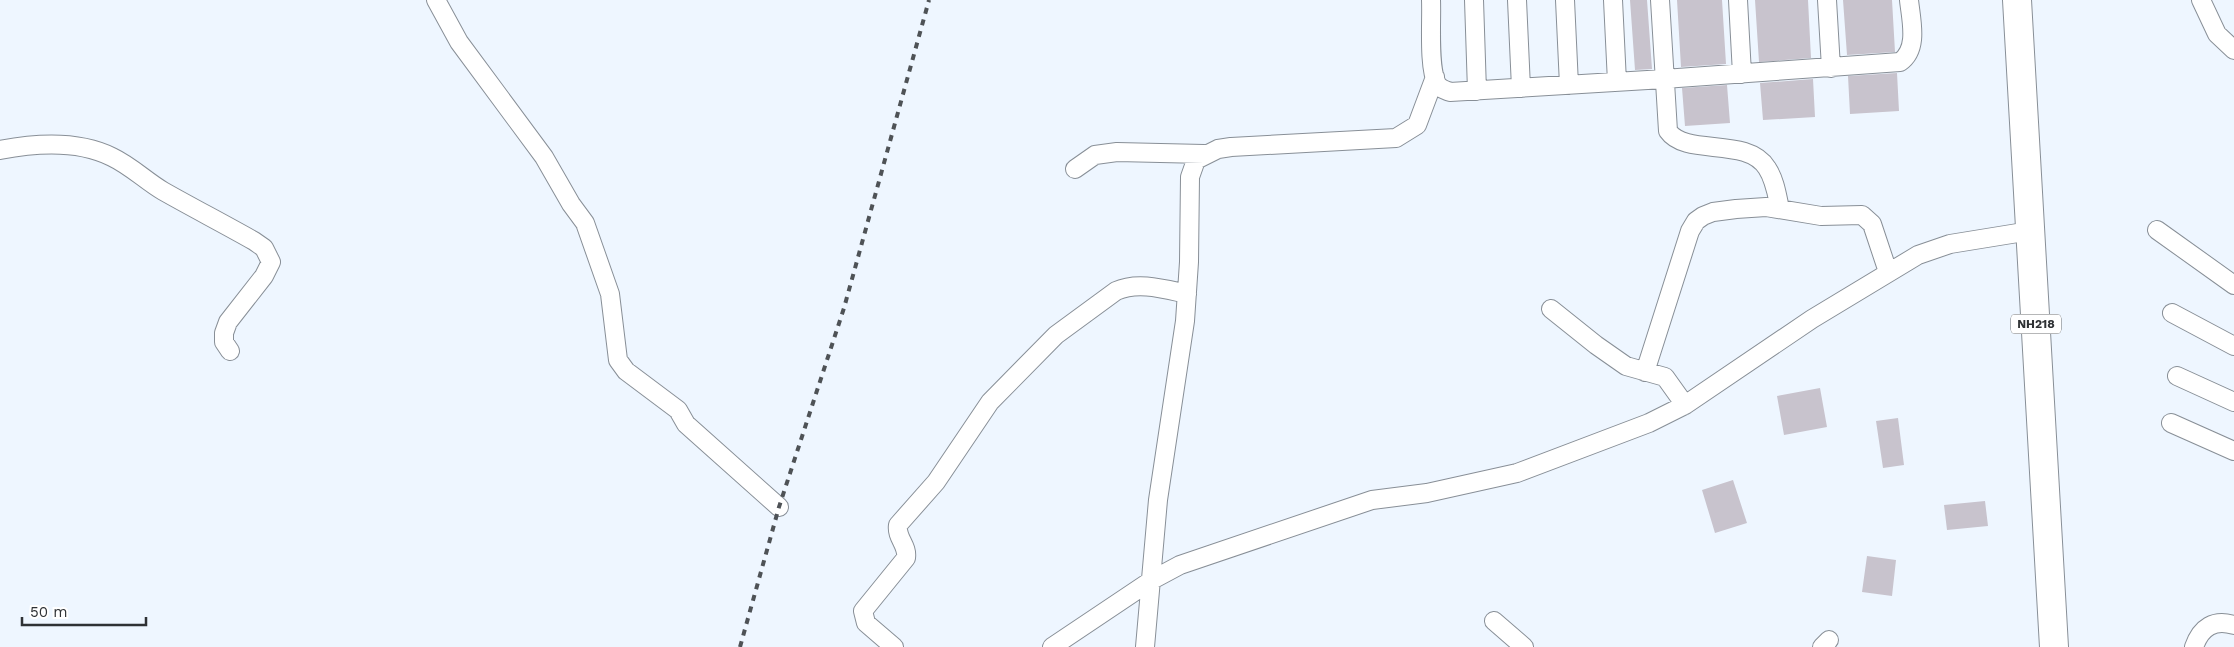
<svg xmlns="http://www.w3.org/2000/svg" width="2234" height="647" font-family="'Work Sans',sans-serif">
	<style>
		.building { fill: #c8c3cd }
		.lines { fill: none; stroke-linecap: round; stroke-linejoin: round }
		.minor-casing { stroke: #888f97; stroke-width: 20 }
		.trunk-casing { stroke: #888f97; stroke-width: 30 }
		.minor { stroke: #fff; stroke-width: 18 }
		.trunk { stroke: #fff; stroke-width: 28 }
		.rail { stroke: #4e5256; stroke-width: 4; stroke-dasharray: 6 6; stroke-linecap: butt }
		.labels { text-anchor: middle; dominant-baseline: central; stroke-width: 5; stroke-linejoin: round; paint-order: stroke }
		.shield { fill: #fff; stroke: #6d6f71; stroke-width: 1 }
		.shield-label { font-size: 12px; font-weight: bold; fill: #2e3134 }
	</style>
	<rect width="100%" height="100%" fill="#eef6ff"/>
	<path class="building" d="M1630,0H1647L1652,69L1635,70Z
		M1677,0H1722L1726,64L1681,67Z
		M1755,0H1808L1811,58L1759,62Z
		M1843,0H1892L1895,52L1847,55Z
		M1897,73L1899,111L1850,114L1848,76Z
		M1813,79L1815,117L1763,120L1760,83Z
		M1727,85L1730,123L1685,126L1682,88Z
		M1820,388L1827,427L1784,435L1777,396Z
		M1898,418L1904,465L1883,468L1876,421Z
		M1733,480L1747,523L1715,533L1702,490Z
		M1985,501L1988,526L1947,530L1944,505Z
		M1867,556L1896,560L1892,596L1862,592Z"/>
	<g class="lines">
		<defs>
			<path id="minor" d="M436,0L459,42L544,157L571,204L585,223L610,294L618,360L626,371L678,410L686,424L779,507
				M1431,0C1432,20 1428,67 1437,84C1440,89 1445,90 1450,92L1664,79L1900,62C1919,49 1911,20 1909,0
				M1474,0L1477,91
				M1517,0L1521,88
				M1565,0L1569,85
				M1613,0L1617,82
				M1660,0L1668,131C1686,157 1747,136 1767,168C1775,180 1777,195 1780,209
				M1738,0L1742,74
				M1827,0L1831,68
				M2201,0L2217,34L2234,50
				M0,150C36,143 78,140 112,157C131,166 146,181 163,191C193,208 224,224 254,241L264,248L271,262L264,276L228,322L224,333V342L230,351
				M1075,169L1095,155L1117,152L1204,154
				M2157,230L2234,285
				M1551,309L1596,345L1626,366L1665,377L1685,405
				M2172,313L2234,346
				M1645,372L1690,231L1696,221L1703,216L1713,212L1736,209L1766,207L1821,216L1862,215L1872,224L1888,272
				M2177,376L2234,402
				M2171,423L2234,451
				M1494,621L1524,647
				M894,647L866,623L863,611L906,558C908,545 896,538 898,525L936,482L990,402L1056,335L1116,291C1138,281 1164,289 1187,294
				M1052,647L1152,580L1180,565L1372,500L1427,493L1517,473L1649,423L1685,405L1812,319L1918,255L1950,244L2030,231
				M1145,647L1158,500L1185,321L1189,262L1190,177L1196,160L1218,149L1231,147L1396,138L1417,125L1435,77
				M1822,647L1829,640
				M2194,647C2201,627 2214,619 2234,625"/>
			<path id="trunk" d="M2017,0L2054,647"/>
		</defs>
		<use href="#minor" class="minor-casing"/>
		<use href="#trunk" class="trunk-casing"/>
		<use href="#minor" class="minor"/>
		<use href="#trunk" class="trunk"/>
		<path class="rail" d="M740,647L779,507L844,308L929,0"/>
	</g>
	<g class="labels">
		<rect class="shield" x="2011" y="314.5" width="50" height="19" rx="4"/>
		<g class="shield-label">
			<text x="2036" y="324">NH218</text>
		</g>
	</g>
	<path d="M22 617v8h124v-8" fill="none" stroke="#2e3134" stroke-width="2.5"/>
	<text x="30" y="617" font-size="15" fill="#2e3134" stroke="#ffffff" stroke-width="4" paint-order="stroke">50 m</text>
</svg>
